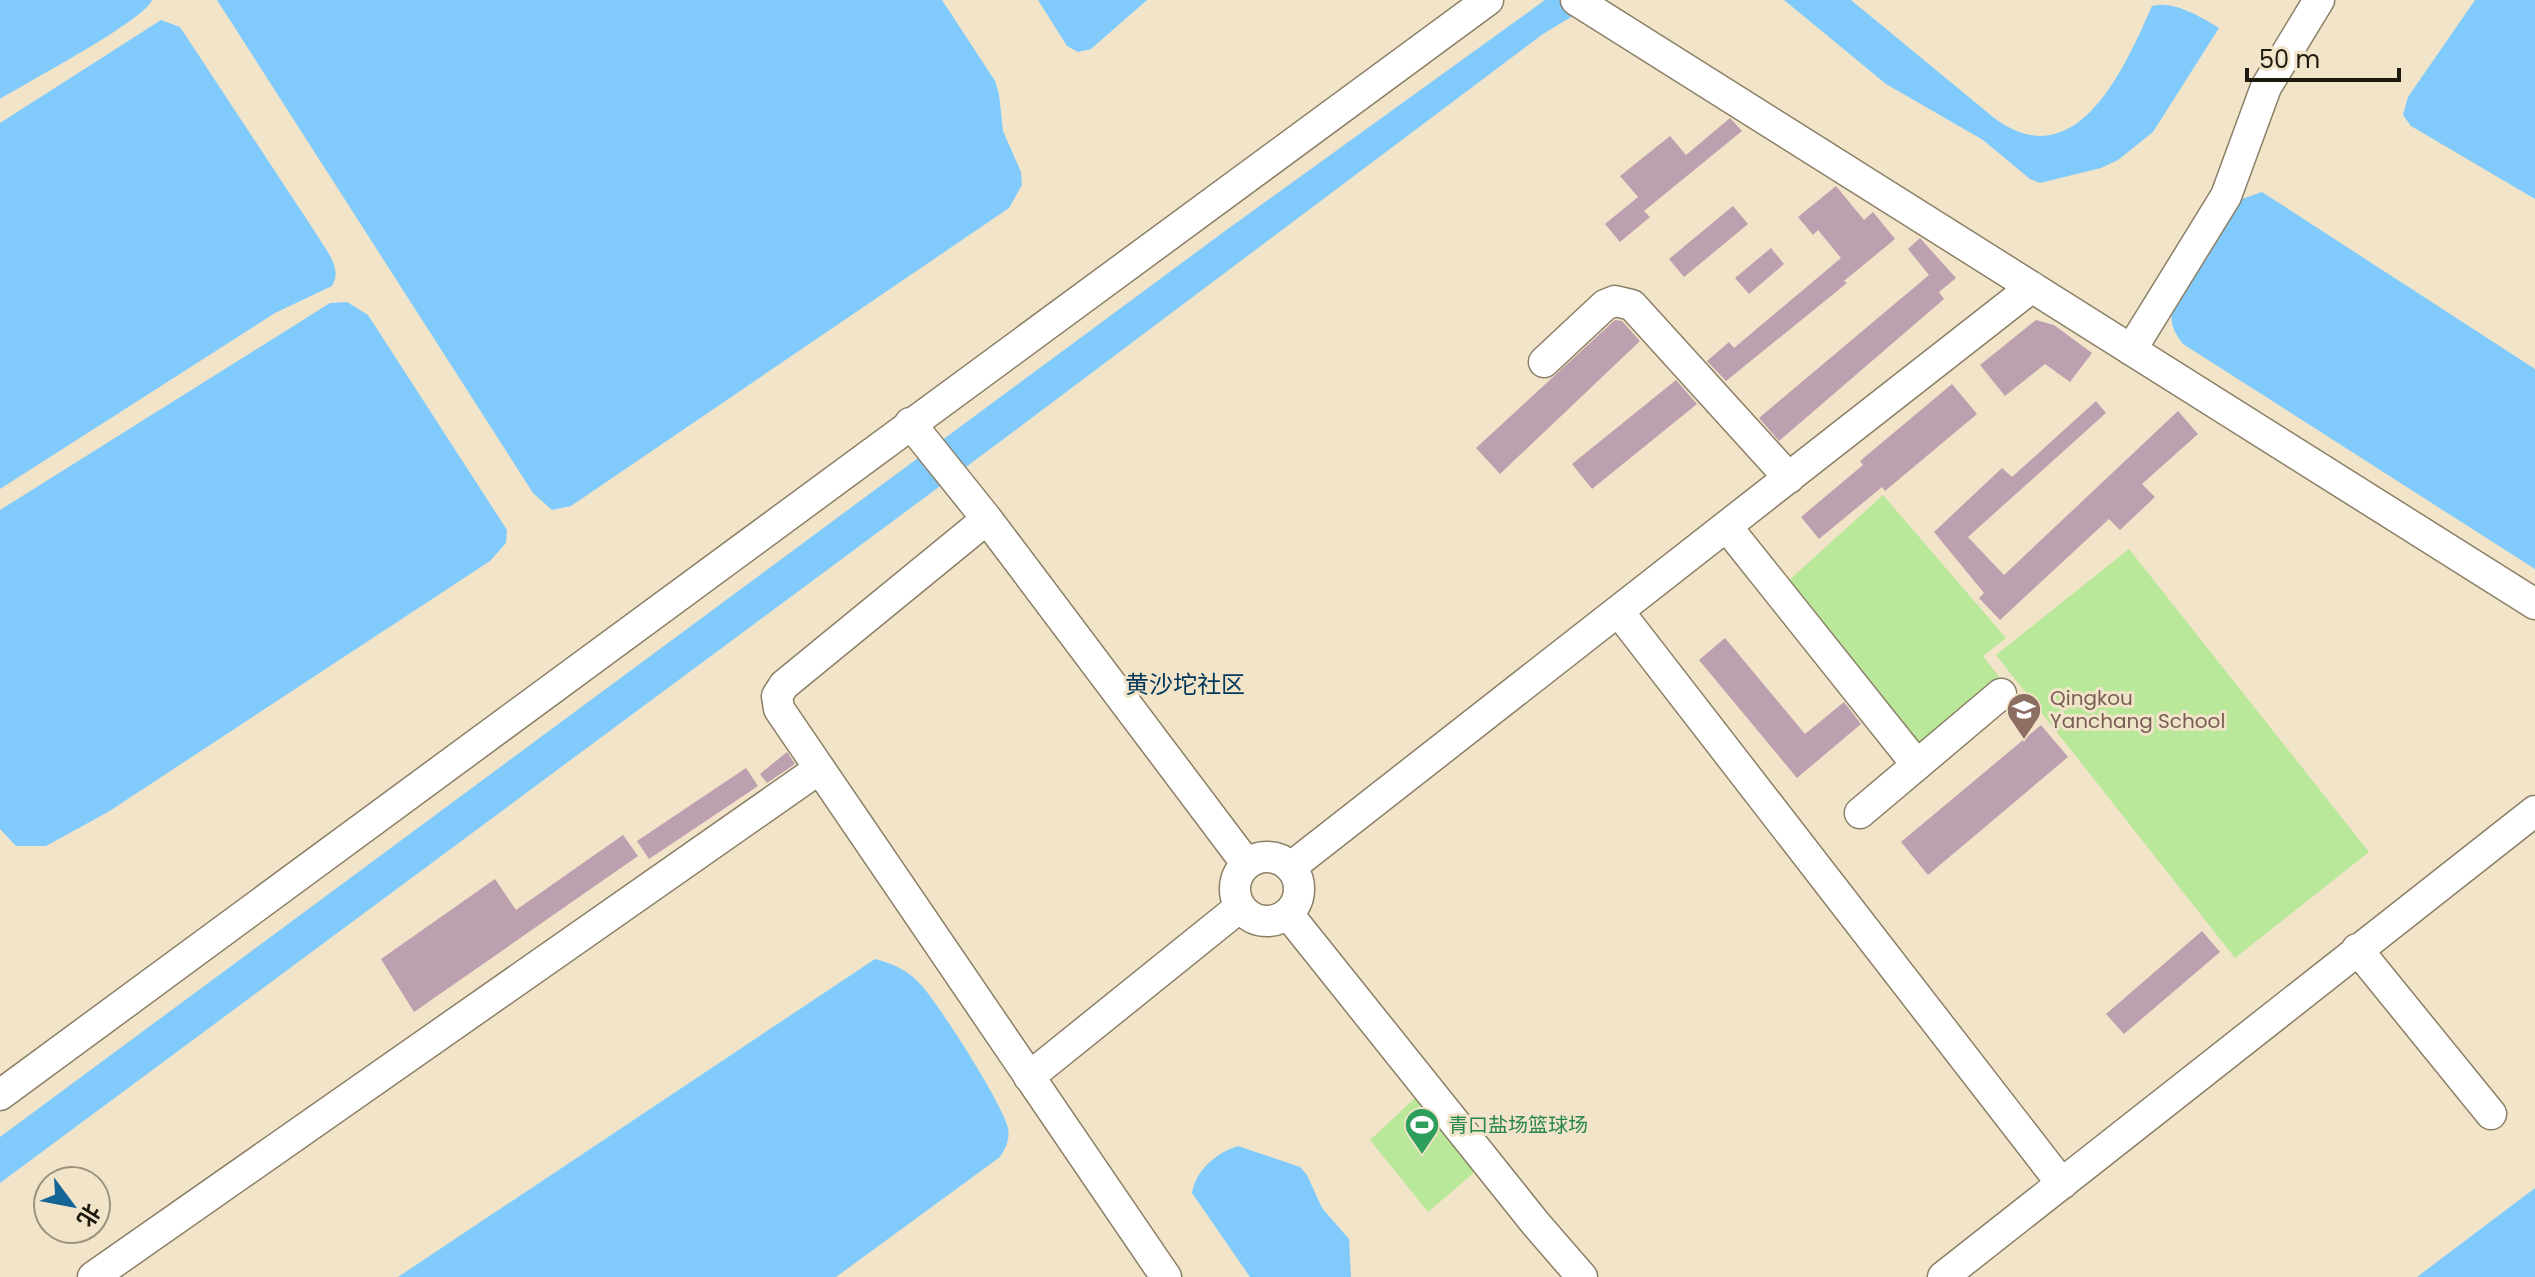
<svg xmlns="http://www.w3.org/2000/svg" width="2535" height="1277" font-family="Poppins,'Noto Sans SC',sans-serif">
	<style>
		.green { fill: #b9e89b }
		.water { fill: #80cbfb }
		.building { fill: #bca0af }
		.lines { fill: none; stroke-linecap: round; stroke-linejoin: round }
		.minor-casing { stroke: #8b7f66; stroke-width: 33 }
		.minor { stroke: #fff; stroke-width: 30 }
		.labels { text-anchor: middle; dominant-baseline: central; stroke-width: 6; stroke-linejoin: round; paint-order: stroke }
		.education-label { font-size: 20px; fill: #785e54; stroke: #f1e4c9; text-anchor: start }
		.leisure-label { font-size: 20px; fill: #27864d; stroke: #f1e4c9; text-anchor: start }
		.quarter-label { font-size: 24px; fill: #003658; stroke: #f1e4c9 }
	</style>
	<rect width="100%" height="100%" fill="#f1e4c9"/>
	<path class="green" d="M1883,495L2006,638L1983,656L2003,682L1920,748L1786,583Z
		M2129,549L2369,852L2235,958L1996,655Z
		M1415,1098L1475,1172L1428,1212L1370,1140Z"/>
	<path class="water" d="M0,0H152C145,20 26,83 0,99Z
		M217,0H942L995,81L999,94L1003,131L1021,172L1022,185L1009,208L571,506L552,510L533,493Z
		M1038,0H1147L1091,49L1078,52L1067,46Z
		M1545,0H1599L1543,34L1005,438L0,1183V1137L1225,231Z
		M1784,0H1851L1993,117C2076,181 2125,67 2152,6C2172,0 2200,16 2219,28L2153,132L2118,160L2101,168L2040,183L2030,179L1983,140L1886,84Z
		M2475,0H2535V199L2411,126L2403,115L2408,97Z
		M161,20L180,27L317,235C326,250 343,269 332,286L275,313L0,489V123Z
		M2262,192L2535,369V569L2183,344C2174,332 2170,325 2172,310L2239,200Z
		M347,302L368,315L507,530L506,543L490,561L108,812L46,846H16L0,829V510L330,303Z
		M875,959C892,963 911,972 922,986C941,1008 1002,1103 1008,1128C1010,1140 1006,1147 1000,1157L836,1277H398Z
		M1238,1146L1300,1167L1307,1175L1322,1208L1349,1239L1351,1277H1250L1192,1193C1196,1170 1216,1153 1238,1146Z
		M2535,1188V1277H2417Z"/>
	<path class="building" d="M1730,118L1742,131L1644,211L1650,217L1620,242L1605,224L1638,197L1620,176L1670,136L1686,155Z
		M1836,186L1864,220L1873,212L1895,239L1844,281L1847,283L1726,381L1707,361L1729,342L1734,348L1841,258L1818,230L1813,235L1798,217Z
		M1733,206L1748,224L1684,277L1669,259Z
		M1920,238L1956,278L1939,292L1944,299L1779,441L1759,418L1929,275L1908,249Z
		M1771,248L1784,264L1749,294L1735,278Z
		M1615,320L1622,321L1640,341L1500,474L1476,448Z
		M2036,320L2054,325L2092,353L2070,382L2045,364L2005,396L1980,365Z
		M1676,380L1697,404L1592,489L1572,464Z
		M1952,384L1977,414L1885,491L1882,487L1819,539L1801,517L1863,465L1860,461Z
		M2096,401L2106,413L1968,537L2004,575L2178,411L2198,434L2142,484L2155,497L2120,530L2109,519L2000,620L1979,598L1984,593L1934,532L2002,468L2012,477Z
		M1725,638L1805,734L1844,702L1861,724L1797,778L1699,660Z
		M2041,725L2068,757L1928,875L1901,842Z
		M787,752L795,764L767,783L760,774Z
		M746,768L758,786L649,859L637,841Z
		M623,835L638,856L414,1012L381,959L495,879L516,910Z
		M2202,931L2220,952L2124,1034L2106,1014Z"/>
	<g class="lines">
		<defs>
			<path id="minor" d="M1576,0L2535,604
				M2131,350L2226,196L2266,87L2319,0
				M1544,362L1605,305L1615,301L1632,305L1789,478
				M910,423L987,519L1246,863
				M987,519L784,685L777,696L779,709L1166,1277
				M1727,527L1917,765
				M1619,612L2062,1184
				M1860,813L2001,694
				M1235 889a32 32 0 1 1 64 0a32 32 0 1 1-64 0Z
				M1291,867L2032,287
				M1288,914L1536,1224L1582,1277
				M2357,949L2491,1114
				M1029,1077L1240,907
				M0,1095L1488,0
				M93,1277L819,769
				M1943,1277L2535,811"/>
		</defs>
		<use href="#minor" class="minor-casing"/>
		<use href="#minor" class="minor"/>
	</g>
	<defs>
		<symbol id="school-pin" viewBox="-11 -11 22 30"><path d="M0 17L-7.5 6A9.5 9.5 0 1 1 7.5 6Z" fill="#8d6e63" stroke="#f1e4c9"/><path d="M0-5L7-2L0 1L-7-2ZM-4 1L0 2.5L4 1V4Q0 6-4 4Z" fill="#fff"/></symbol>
		<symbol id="stadium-pin" viewBox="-11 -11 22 30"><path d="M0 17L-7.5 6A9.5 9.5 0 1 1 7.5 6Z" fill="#2e9e5b" stroke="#f1e4c9"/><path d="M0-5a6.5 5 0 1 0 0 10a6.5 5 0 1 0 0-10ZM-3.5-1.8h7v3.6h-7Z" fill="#fff"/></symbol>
	</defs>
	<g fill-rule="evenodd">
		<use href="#school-pin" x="2004" y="690" width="40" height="54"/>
		<use href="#stadium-pin" x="1402" y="1105" width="40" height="54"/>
	</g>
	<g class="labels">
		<g class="education-label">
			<text x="2050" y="698">Qingkou<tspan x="2050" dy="23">Yanchang School</tspan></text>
		</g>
		<g class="leisure-label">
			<text x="1448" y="1125">青口盐场篮球场</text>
		</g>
		<g class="quarter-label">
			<text x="1185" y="684">黄沙坨社区</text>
		</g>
	</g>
	<g transform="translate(72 1205) rotate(122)"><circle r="38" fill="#f1e4c9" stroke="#9c937f" stroke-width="2"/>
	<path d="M0-6L14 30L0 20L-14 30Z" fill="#146496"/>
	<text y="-12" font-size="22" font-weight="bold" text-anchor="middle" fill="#1d190f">北</text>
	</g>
	<path d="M2247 68v12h152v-12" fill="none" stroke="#1d190f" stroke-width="4"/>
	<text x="2259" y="68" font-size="24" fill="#1d190f" stroke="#f1e4c9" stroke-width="6" paint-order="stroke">50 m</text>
</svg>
